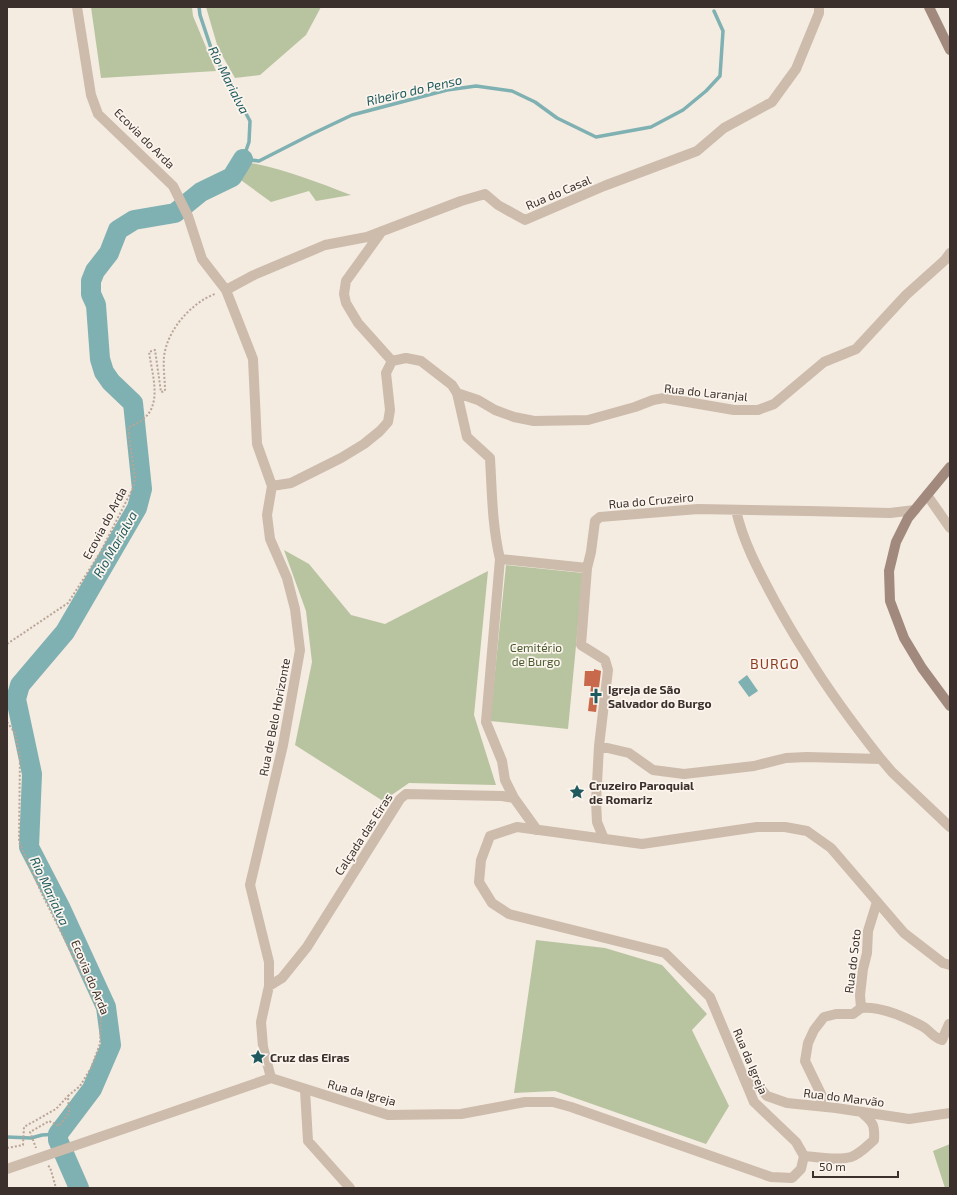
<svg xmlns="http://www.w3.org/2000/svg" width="957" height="1195" font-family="'Exo 2',sans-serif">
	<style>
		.green { fill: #b8c4a0 }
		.water { fill: #7fb0b2 }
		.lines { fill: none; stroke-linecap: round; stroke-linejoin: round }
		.stream { stroke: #7fb0b2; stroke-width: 3.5 }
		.river { stroke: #7fb0b2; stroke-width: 20 }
		.building { fill: #c8694b }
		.path { stroke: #b9a596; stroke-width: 2; stroke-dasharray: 2 2; stroke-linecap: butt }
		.pedestrian { stroke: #cdbbac; stroke-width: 10 }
		.minor { stroke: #cdbbac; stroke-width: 10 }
		.tertiary { stroke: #cdbbac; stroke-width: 10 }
		.secondary { stroke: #a18a7d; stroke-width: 10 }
		.labels { text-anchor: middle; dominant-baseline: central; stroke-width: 3.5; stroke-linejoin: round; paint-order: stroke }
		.street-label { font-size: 12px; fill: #3b302b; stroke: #fbf5ee }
		.park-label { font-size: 12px; fill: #4a5a2e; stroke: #fbf5ee }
		.poi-label { font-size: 12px; font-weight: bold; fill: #3b302b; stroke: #fbf5ee; text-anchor: start }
		.water-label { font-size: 13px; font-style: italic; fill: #1f5a5e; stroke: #fbf5ee }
		.quarter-label { font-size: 14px; letter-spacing: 1px; fill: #8c3b22; stroke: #fbf5ee }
	</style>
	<rect width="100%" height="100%" fill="#f4ebe1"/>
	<path class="green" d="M91,7H192L193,16L216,71L101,78Z
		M206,7H321L306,35L260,75L235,78L218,48Z
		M245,162C282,168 316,182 351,195L316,201L309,191L271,202L238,178Z
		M284,550L309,564L351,615L385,624L488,571L474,715L496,785L409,783L383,801L295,745L312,662L306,611Z
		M506,565L583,573L568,729L490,721Z
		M536,940L605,948L662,965L707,1014L692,1030L729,1106L706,1144L555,1091L514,1093Z
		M950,1144V1188H945L933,1151Z"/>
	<path class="water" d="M747,675L758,691L749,697L738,682Z"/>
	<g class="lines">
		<path class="stream" d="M199,7L200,15L212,51L250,121L249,142L243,159L259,161L312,134L352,115L447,90L476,86L512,91L535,102L557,118L596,137L651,127L683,110L706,91L720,76L723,31L714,11
			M7,1137L31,1138L42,1135L58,1134"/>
		<path class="river" d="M79,1188L58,1140V1134L92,1089L111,1045L106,1007L60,907L29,847L32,774L16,699L20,685L65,632L137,508L142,489L133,403L111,382L104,372L100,359L96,305L91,294V281L95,271L109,253L118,230L134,220L175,213L201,192L232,177L243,159"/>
	</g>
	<path class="building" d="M594,669L601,671L596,712L588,711L591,686H584L585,671H594Z"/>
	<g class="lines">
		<path class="path" d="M7,644L68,603L100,553L133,488L135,478L128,428C132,425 138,424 142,420C163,405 152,374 149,352L155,350L161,392L165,391C165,380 163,368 164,357C167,330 191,303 215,294
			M7,722L15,733L20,756L19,842L42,894L87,984L101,1017L100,1044L91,1068L80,1086L68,1096L69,1113L59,1126L49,1121L30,1132L36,1148
			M7,1148L23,1145L24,1127L56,1109L68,1096
			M48,1166L50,1167L56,1188"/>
		<path class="pedestrian" d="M808,511L890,513L915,510"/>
		<path class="minor" d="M77,7L91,95L98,114L173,186L188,216L202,259L226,290L253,359L257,444L272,486L267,515L270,539L287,578L295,609L300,650L283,745L250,885L269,962V986L261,1022L263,1047L271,1078
			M382,231L346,281L344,294L346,303L358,323L392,361
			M226,290L254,275L325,245L367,237L461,201L485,194L498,205L525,220L604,186L697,151L724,128L772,102L796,69L819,13V7
			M457,393L478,400L495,410L514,417L534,421L588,420L635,407L653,400L664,398L734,410H758L774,404L824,362L856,349L906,295L945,260L950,253
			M272,486L291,483L341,458L364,444L380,431L388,422L390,410L386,373L392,361L406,358L421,361L452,385L457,393L467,437L490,458C492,492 492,525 500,559L486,722L502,761L505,780L514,798
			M927,495L950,528
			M736,510C743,543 761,575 777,605C786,621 795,637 805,652C828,690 854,725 881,759
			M500,559L587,568
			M599,746L629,753L653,770L684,774L754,766L786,758L807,757L881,759L892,772L950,827
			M604,839L597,822L596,802L599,746L608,670L605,660L581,645L587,568L591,552L595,521L600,517L698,509L808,511
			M269,986L282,978L307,947L400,799L406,794L502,796L514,798L537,830
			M861,1008L860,995L863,969L867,953L868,931L877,902
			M861,1008C880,1006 905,1017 922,1026C930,1030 932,1037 942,1040L949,1024
			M744,1078L752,1079L767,1096L787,1103L836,1108L909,1119L950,1113
			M305,1090L308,1141L350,1188
			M820,1106L822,1096L805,1061L808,1043L814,1030L824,1017L836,1014H853L861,1008
			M804,1156C819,1157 837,1161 851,1157C860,1154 867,1146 874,1140C875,1125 873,1122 862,1113"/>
		<path class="tertiary" d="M7,1169L271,1078L388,1115L461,1114L525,1102H553L571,1107L771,1177L792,1178L801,1169L804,1156L796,1142L754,1102L710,997L665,953L509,914L492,903L479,882L481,860L490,836L517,827L642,844L757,827H785L807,831L831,848L904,933L943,963L950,965"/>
		<path class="secondary" d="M929,7L950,50
			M950,467L908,518L896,542L889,571L890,601L904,638L922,668L950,706"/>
	</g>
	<defs>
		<symbol id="church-bare" viewBox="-9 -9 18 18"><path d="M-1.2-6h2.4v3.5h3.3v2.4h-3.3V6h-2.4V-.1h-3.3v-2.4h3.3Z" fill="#1f5a5e" stroke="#fbf5ee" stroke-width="2.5" paint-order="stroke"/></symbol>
		<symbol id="sight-bare" viewBox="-9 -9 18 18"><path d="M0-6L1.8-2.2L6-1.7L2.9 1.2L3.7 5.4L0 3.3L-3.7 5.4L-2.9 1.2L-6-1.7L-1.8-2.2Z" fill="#1f5a5e" stroke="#fbf5ee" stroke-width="2.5" paint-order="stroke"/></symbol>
	</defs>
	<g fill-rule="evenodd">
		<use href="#church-bare" x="585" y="685" width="22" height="22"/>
		<use href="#sight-bare" x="566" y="781" width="22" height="22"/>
		<use href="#sight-bare" x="247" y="1046" width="22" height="22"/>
	</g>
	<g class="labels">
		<g class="street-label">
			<text transform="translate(145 138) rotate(45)">Ecovia do Arda</text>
			<text transform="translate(558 192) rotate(-23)">Rua do Casal</text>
			<text transform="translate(706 392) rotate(6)">Rua do Laranjal</text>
			<text transform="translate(651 500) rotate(-5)">Rua do Cruzeiro</text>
			<text transform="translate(104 523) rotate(-62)">Ecovia do Arda</text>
			<text transform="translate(274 717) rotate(-79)">Rua de Belo Horizonte</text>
			<text transform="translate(363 834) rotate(-57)">Calçada das Eiras</text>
			<text transform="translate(852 961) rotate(-83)">Rua do Soto</text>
			<text transform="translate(91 977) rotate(67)">Ecovia do Arda</text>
			<text transform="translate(751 1061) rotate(67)">Rua da Igreja</text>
			<text transform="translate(362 1092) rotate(15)">Rua da Igreja</text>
			<text transform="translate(844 1097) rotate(7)">Rua do Marvão</text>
		</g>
		<g class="park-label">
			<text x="536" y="647">Cemitério<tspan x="536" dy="14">de Burgo</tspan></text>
		</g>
		<g class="poi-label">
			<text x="608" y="689">Igreja de São<tspan x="608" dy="14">Salvador do Burgo</tspan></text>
			<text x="589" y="785">Cruzeiro Paroquial<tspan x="589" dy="14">de Romariz</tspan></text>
			<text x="270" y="1057">Cruz das Eiras</text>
		</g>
		<g class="water-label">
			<text transform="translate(229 80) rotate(63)">Rio Marialva</text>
			<text transform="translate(414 90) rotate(-13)">Ribeiro do Penso</text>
			<text transform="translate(115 544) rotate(-60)">Rio Marialva</text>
			<text transform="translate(50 891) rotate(65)">Rio Marialva</text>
		</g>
		<g class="quarter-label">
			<text x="775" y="663">BURGO</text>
		</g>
	</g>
	<rect width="957" height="1195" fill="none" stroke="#3b302b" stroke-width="16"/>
	<path d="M813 1171v6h85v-6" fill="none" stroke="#3b302b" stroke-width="2"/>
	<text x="819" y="1171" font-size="12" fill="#3b302b" stroke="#fbf5ee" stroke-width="3" paint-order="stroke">50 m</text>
</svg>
